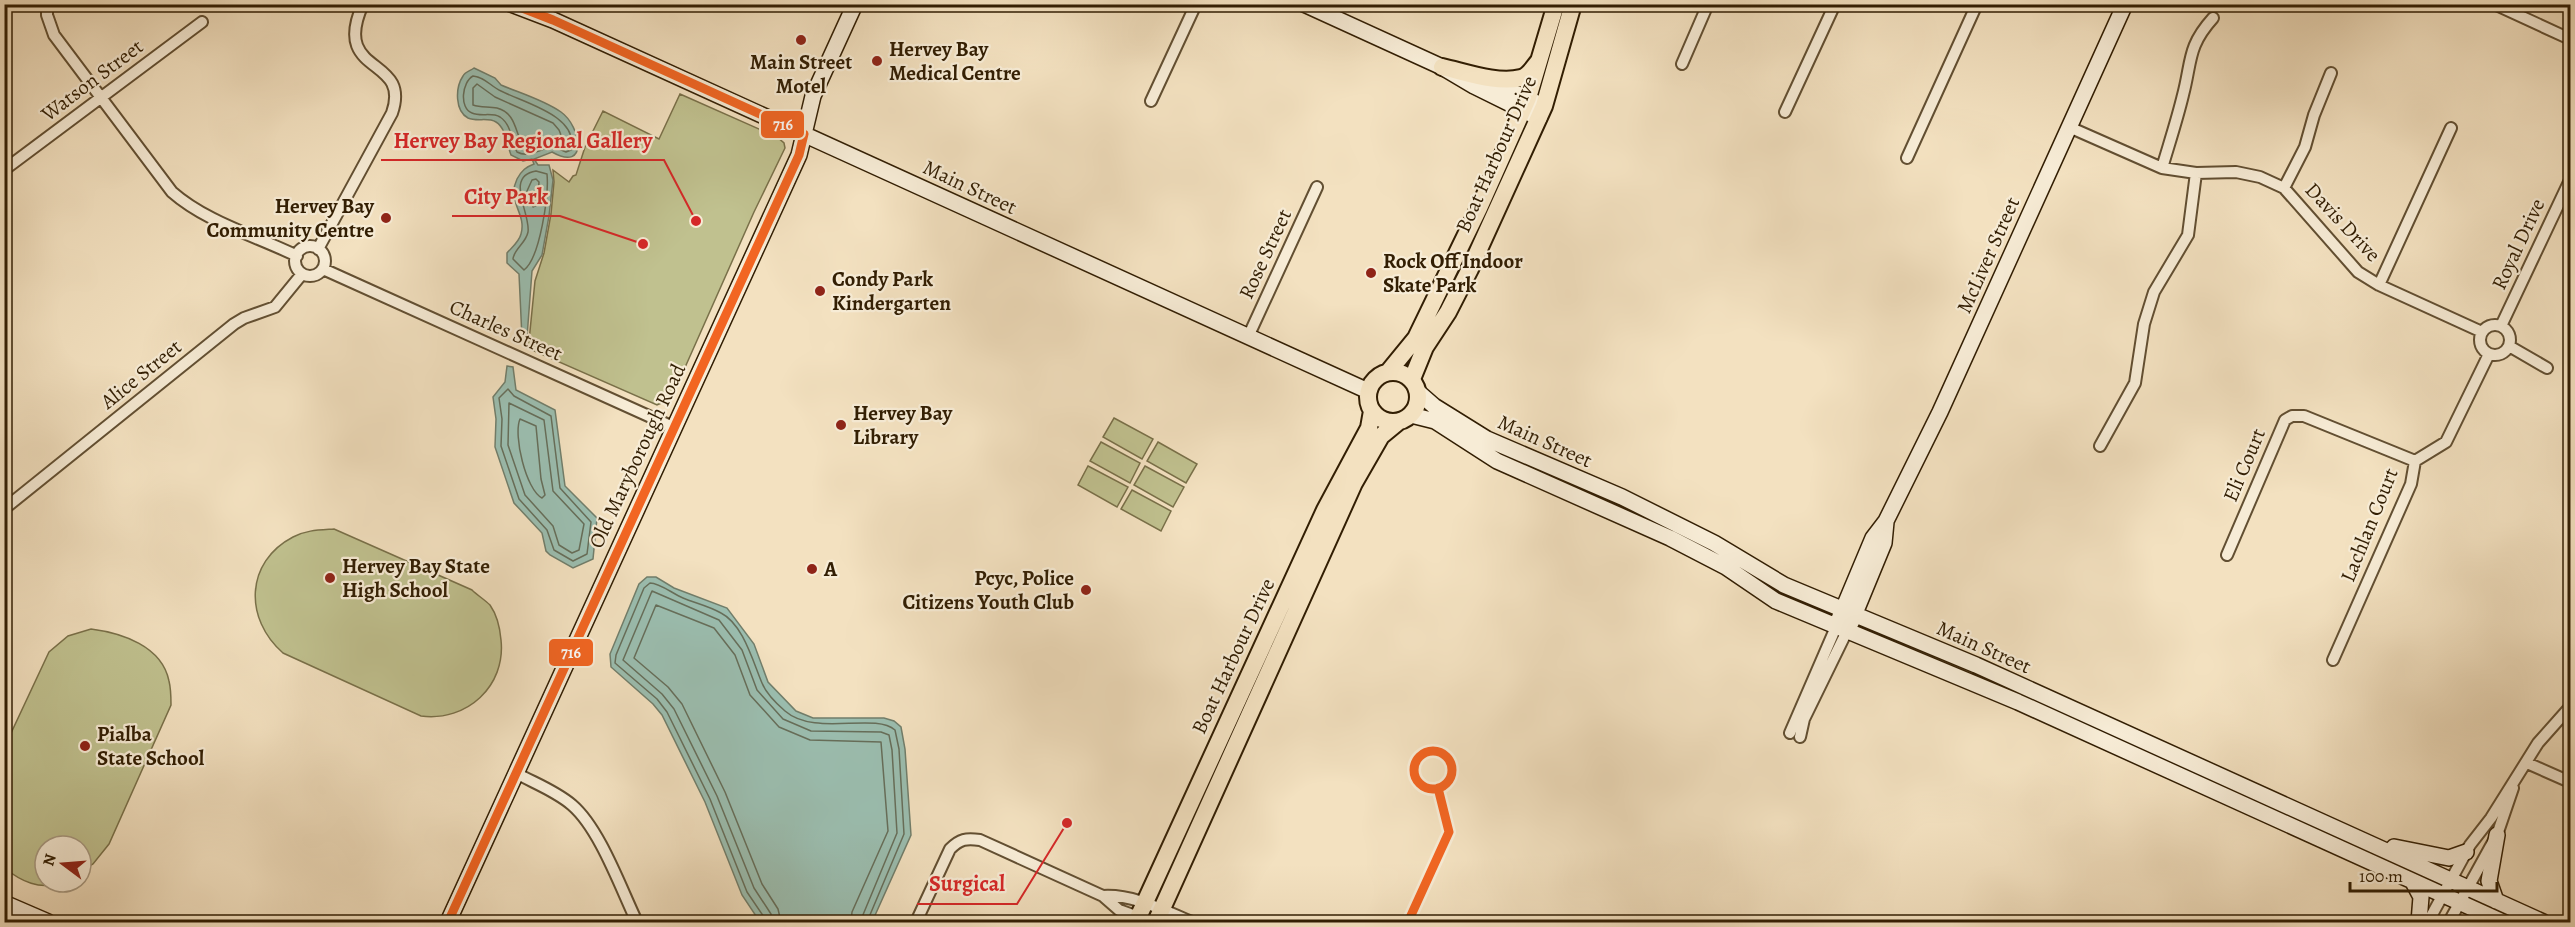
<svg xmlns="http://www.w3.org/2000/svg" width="2575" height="927" font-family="Alegreya,serif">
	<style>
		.green { fill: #c0c18f; stroke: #797049; stroke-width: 1.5 }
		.water { fill: #9bbeb0; stroke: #717e6b; stroke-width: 1.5 }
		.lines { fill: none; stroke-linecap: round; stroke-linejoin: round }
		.shore { stroke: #666e5a; stroke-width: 1.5 }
		.stream { stroke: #717e6b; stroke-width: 3 }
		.street-casing { stroke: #624f32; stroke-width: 14 }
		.secondary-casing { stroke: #321e03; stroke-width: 18 }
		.primary-casing { stroke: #321e03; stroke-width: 20 }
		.street { stroke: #f7ecd6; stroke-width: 10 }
		.secondary { stroke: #f7ecd6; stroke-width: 15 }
		.primary { stroke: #f3e1c0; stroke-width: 16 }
		.bus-1-casing { stroke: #f7ecd6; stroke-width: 14 }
		.bus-1 { stroke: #f26522; stroke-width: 9 }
		.poi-dot { fill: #8f2418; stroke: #f7ecd6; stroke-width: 2 }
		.labels { text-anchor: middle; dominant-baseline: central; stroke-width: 4.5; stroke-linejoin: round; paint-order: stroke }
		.poi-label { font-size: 21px; font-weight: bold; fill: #321e03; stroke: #f7ecd6; text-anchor: start }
		.street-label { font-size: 21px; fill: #321e03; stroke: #f7ecd6 }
		.leader { fill: none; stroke: #d62828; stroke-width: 2 }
		.callout-dot { fill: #d62828; stroke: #f7ecd6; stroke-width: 2 }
		.callout-label { font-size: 22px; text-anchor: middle; font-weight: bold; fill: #d62828; stroke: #f7ecd6; stroke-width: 4.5; stroke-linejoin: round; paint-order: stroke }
		.line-badge { stroke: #f7ecd6; stroke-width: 2 }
		.badge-label { font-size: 16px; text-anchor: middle; font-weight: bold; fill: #fff }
	</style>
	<rect width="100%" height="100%" fill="#f3e1c0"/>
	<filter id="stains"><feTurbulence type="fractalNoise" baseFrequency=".00333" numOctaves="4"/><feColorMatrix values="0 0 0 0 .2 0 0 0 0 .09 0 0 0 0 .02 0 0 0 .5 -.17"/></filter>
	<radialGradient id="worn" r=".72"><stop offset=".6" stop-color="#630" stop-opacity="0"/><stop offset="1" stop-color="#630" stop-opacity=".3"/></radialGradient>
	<path class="green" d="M680,94L777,137L784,143L785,148L754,212L671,399L657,405L525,347L529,341L535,281L544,253L551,214L554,182L553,170L569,182L573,176L576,175L585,147L603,111L659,139Z
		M1114,418L1153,439L1142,459L1103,437Z
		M1101,442L1140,463L1130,483L1090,461Z
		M1158,442L1197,464L1186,483L1147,461Z
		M1088,466L1128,487L1117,507L1078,485Z
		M1145,466L1184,487L1173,507L1134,485Z
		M1132,490L1171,511L1161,531L1121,509Z
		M334,529L472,590C477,595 485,600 490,605C497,615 500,628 501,640C506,686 467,722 421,716L283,653C244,619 245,562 293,537C306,530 319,530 334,529Z
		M91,629C122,633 162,646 169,681C171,689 171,698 171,705L109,844L93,864L81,871V846H45V882H61C41,891 20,881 5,868V746L49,652L68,636Z"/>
	<path class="water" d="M474,68L495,78L501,85C520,93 544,100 561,112C581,126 589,173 552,152L534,159L538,165H549L553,180L549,216L542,255L532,271L527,337L522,338L519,274L507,263V253C512,247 519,242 521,234C527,213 506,202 517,179C522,170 526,167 534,164L532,159L523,161L511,155C507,145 506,128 496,122C488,117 477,122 468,118C455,111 455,88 463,76C465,72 470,71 474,68Z
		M507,366L513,367L516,390L555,410L565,486L597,518L593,559L573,568L550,555L546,551L542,533L514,503L495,447L496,419L493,397L505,382Z
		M647,577H656L674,588L727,608L754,644L768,682L796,711L813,718H884L894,721L901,727L905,749L911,835L872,922H760L742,895L705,802L662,715L653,704L611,667L610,654L639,584Z"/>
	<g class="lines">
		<path class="shore" d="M473,76C485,77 490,86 501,91C524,103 580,116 571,150L566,152L552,146C540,150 528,158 517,152C511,141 512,125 500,117C492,112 481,117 472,113C459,108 462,82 473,76Z
			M477,84L495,97L553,123L559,130L563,140L550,139L523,146C515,132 516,113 497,108C489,106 481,108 473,105V88Z
			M536,171L547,174C549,195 540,258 524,270L513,259C514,249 526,243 528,232C531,214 504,176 536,171Z
			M536,179L539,182L537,205L533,207L527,191L532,180Z
			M508,389L514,396L551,416L560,488L591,522L587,554L573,561L554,550L547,530L519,499L501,446L502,419L499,398Z
			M509,403L544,420L553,491L584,524L579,550L572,553L559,545L553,526L525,495L508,445Z
			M520,419L536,426L541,479L545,495L542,498C526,490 513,435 520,419Z
			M765,922L764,917L747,892L710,799L667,712L657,699L615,663L616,655L644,588L650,583C660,583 673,594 683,598C695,603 709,606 721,613C743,624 753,662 762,683C766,693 777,704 785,711C815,737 874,712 895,730L899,749L904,834L867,922
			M772,922L771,914L754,888L717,796L674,709L662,694L623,660L652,591L719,620L742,650L757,690L783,719L811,731L881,732L889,735L892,750L897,833L860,922
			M781,922L778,909L762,884L725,792L682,704L668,687L634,658L656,605L714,628L735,655L750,695L779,727L810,740L881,742L888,831L852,912L851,922"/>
		<path class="stream" d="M749,922L758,919"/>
		<defs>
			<path id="street" d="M47,4V15L54,35L172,192C206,222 256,236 297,256
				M2494,4L2570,39
				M1682,64L1708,4
				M1151,101L1196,4
				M1785,112L1835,4
				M2069,127L2162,168L2196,173L2236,172L2260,177L2284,188L2358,272L2379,285L2482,332
				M1907,158L1977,4
				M2162,168C2169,144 2177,120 2183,95C2192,61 2187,47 2213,18
				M4,170L202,22
				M2284,188L2305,147L2314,115L2331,73
				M295 261a15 15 0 1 1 30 0a15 15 0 1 1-30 0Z
				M318,249L392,113C412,55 330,77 363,4
				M323,269L673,427
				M2379,285L2451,128
				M2480 340a15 15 0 1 1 30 0a15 15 0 1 1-30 0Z
				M2501,326L2570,180
				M1248,337L1317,187
				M2509,346L2547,368
				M2100,446L2135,383L2144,324L2154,292L2188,235L2196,173
				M4,509L234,324L244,318L275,307L302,274
				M2227,555L2285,420L2292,416H2304L2415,461
				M2333,660L2411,484L2415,461L2446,442L2489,354
				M1790,733L1836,627
				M1800,737L1804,719L1847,631
				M2527,763L2570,782
				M516,773C534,783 556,791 572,805C600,829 621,889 637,922
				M1103,896L1119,910L1152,922
				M916,922L950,849C960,839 966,838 980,840L1103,896C1133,894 1165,911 1192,922
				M2428,922L2470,845L2491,818L2538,743L2570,707
				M2449,922L2497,835L2513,788"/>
			<path id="secondary" d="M511,4L553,20L1368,391
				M1304,4L1442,67L1474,86L1539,118
				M1488,81L1537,103
				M1418,392L1434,406L1487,439L1622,497L1714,543L1784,585L1976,665L2543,922
				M1411,415L1435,421L1497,461L1670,538L1726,567L1776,601L2018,702L2503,922
				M1839,619L1873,538L1886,521L1940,412L2125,4
				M1851,623L1884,543L1886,522
				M2394,847L2449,858L2466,852
				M2413,882L2421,897L2419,922
				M2496,901L2489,881L2497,835
				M4,903L48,922
				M448,922L799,155L813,96L855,4"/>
			<path id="primary" d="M1442,67C1465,72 1497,84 1521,78C1529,76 1533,68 1538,62
				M1389,371L1416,338L1479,208L1528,98L1556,4
				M1368 397a25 25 0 1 1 50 0a25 25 0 1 1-50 0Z
				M1412,379L1425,347L1448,312L1470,269L1544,106L1573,4
				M1136,922L1325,510L1369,428L1372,411
				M1156,922L1354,483L1381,436L1398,422"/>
		</defs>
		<use href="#street" class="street-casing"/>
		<use href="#secondary" class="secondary-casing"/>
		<use href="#primary" class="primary-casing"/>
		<use href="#street" class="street"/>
		<use href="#secondary" class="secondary"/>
		<use href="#primary" class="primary"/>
		<defs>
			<path id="bus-1" d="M1414 770a19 19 0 1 1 38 0a19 19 0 1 1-38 0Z
				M448,922L799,155L804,134L553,20L512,4
				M1408,922L1449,832L1438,788"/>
		</defs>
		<use href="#bus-1" class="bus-1-casing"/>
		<use href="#bus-1" class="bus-1"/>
	</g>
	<g class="poi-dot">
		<circle cx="801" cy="40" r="6"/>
		<circle cx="877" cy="61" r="6"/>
		<circle cx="386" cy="218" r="6"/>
		<circle cx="1371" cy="273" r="6"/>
		<circle cx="820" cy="291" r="6"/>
		<circle cx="841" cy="425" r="6"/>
		<circle cx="812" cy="569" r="6"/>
		<circle cx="330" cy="578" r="6"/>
		<circle cx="1086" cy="590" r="6"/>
		<circle cx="85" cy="746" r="6"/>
	</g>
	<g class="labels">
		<g class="poi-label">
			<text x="889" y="49">Hervey Bay<tspan x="889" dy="24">Medical Centre</tspan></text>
			<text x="801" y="62" text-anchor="middle">Main Street<tspan x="801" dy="24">Motel</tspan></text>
			<text x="374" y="206" text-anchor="end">Hervey Bay<tspan x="374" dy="24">Community Centre</tspan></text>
			<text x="1383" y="261">Rock Off Indoor<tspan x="1383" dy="24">Skate Park</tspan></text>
			<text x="832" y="279">Condy Park<tspan x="832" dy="24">Kindergarten</tspan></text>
			<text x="853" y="413">Hervey Bay<tspan x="853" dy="24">Library</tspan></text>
			<text x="342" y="566">Hervey Bay State<tspan x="342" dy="24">High School</tspan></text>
			<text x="824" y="569">A</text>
			<text x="1074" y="578" text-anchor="end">Pcyc, Police<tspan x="1074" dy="24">Citizens Youth Club</tspan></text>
			<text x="97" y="734">Pialba<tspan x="97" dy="24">State School</tspan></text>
		</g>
		<g class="street-label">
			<text transform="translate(92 80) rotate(-37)">Watson Street</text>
			<text transform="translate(1496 154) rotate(-66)">Boat Harbour Drive</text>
			<text transform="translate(970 187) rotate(25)">Main Street</text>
			<text transform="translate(2343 222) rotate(47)">Davis Drive</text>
			<text transform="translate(2518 244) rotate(-65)">Royal Drive</text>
			<text transform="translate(1265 254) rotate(-65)">Rose Street</text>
			<text transform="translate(1988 255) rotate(-66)">McLiver Street</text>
			<text transform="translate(506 330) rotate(24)">Charles Street</text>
			<text transform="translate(141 374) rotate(-39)">Alice Street</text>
			<text transform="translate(1545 441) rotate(24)">Main Street</text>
			<text transform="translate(637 456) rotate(-65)">Old Maryborough Road</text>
			<text transform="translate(2244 465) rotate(-67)">Eli Court</text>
			<text transform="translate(2369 525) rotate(-68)">Lachlan Court</text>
			<text transform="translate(1984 647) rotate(24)">Main Street</text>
			<text transform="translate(1233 656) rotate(-65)">Boat Harbour Drive</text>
		</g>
	</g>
	<path class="leader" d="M696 221L664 160H381M643 244L560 216H452M1067 823L1017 904H917"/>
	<g class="callout-dot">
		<circle cx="696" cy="221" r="6"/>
		<circle cx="643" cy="244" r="6"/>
		<circle cx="1067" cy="823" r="6"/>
	</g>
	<g class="callout-label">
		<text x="523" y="148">Hervey Bay Regional Gallery</text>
		<text x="506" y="204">City Park</text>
		<text x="967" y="891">Surgical</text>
	</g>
	<g class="line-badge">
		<rect x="760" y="110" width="45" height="29" rx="6" fill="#f26522"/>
		<rect x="548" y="638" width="46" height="29" rx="6" fill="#f26522"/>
	</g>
	<g class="badge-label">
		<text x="783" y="130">716</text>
		<text x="571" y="658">716</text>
	</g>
	<rect width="2575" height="927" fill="none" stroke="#f3e1c0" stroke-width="24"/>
	<rect x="6" y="6" width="2563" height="915" fill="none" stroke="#321e03" stroke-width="3"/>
	<rect x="12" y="12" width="2551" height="903" fill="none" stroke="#321e03" stroke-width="1.5"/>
	<g transform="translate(63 864) rotate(286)"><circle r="28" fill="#f7ecd6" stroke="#a89a82" stroke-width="1.5"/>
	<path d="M0-4.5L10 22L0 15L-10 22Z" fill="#8f2418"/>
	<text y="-9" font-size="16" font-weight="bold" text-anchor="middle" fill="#321e03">N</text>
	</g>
	<path d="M2350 882v9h147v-9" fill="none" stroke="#321e03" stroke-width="3"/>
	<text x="2359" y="882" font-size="18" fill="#321e03" stroke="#f7ecd6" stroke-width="4.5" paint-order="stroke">100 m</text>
	<rect width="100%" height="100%" filter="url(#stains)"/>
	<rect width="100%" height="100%" fill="url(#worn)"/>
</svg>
